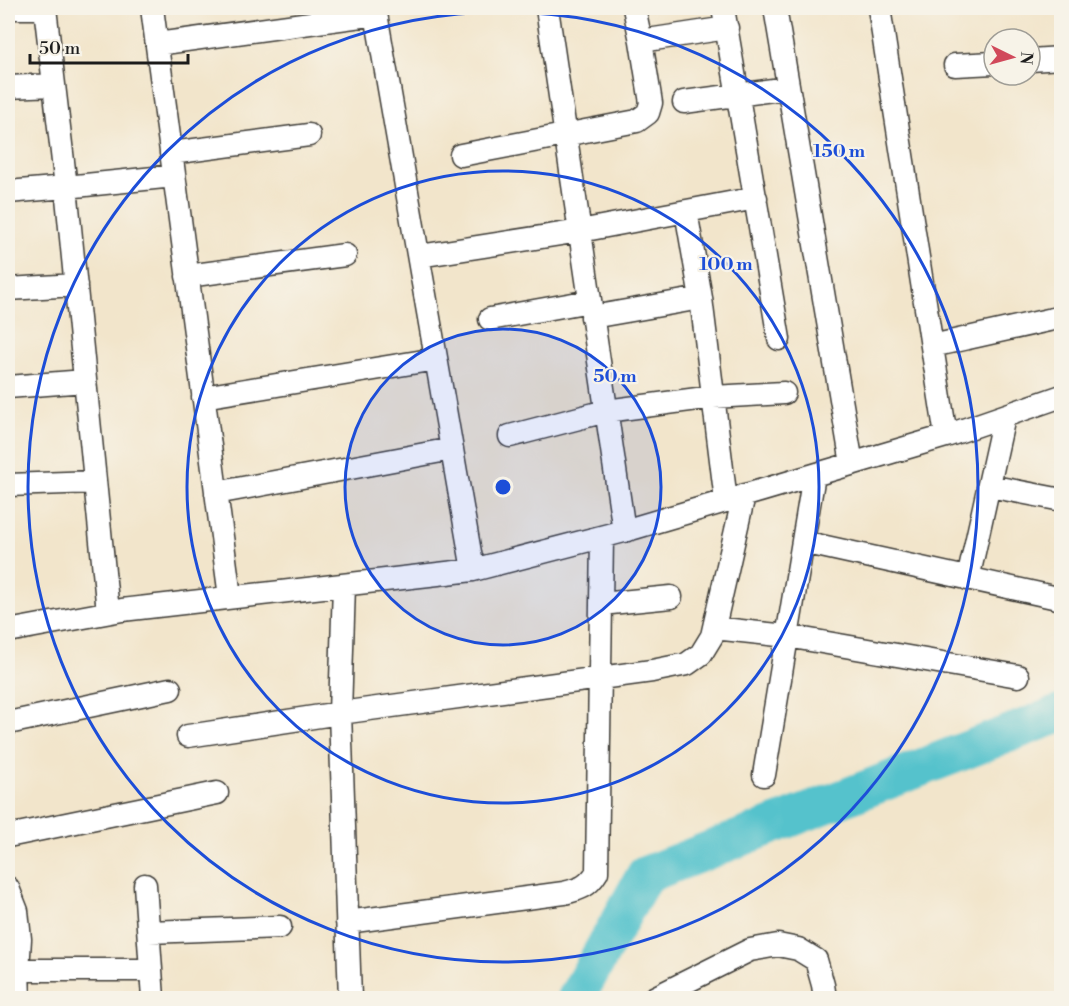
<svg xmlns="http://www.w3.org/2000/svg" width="1069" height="1006" font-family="'Libre Bodoni',serif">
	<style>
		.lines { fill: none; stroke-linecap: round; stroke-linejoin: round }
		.river { stroke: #55c2cc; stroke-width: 38 }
		.street-casing { stroke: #3c3a36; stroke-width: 25 }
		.street { stroke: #fff; stroke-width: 22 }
		.ring { fill: none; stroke: #1d4ed8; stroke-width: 3 }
		.centre { fill: #1d4ed8; stroke: #f7f3e8; stroke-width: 3 }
		.ring-label { font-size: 18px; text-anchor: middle; font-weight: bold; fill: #1d4ed8; stroke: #f7f3e8; stroke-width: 4.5; stroke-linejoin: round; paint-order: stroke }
	</style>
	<rect width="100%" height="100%" fill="#f7f3e8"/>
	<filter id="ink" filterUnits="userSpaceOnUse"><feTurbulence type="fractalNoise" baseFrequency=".0167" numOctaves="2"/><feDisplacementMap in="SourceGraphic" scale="12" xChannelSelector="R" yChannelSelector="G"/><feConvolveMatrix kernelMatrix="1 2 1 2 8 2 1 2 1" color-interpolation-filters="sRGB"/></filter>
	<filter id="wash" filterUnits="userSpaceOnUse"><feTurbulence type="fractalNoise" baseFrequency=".008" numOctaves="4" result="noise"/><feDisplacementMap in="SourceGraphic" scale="24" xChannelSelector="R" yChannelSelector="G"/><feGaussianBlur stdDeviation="1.35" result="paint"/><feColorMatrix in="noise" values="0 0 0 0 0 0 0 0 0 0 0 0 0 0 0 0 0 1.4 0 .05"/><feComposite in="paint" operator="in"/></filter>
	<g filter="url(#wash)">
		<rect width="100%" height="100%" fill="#f2e5cb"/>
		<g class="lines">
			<path class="river" d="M576,998L645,875L1062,713"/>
		</g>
	</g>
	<g filter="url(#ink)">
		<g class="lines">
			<defs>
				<path id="street" d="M8,8H45
					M45,8L66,187L108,612
					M152,8L230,597
					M375,8L473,570
					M547,8L624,531
					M723,8L779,339
					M775,8L852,464
					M879,8L946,436
					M641,41L727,28
					M157,44L376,14
					M1030,60L1062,58
					M955,65L994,63
					M8,87L54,85
					M684,102L788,88
					M171,153L309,135
					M461,155L637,121L648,113L651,103L641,41L634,8
					M8,192L66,187L174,176
					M686,211L701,298L726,501
					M419,256L580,231L756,198
					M187,276L345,255
					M8,289L76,285
					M592,317L701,298
					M490,319L590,301
					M932,346L1062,317
					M8,387L85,381
					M203,397L436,359
					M510,436L606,411L713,397L784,393
					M8,485L95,482
					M989,486L1062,500
					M216,493L452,449
					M803,542L1062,599
					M968,579L1004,417
					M344,585L340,713L350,998
					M601,604L671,597
					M714,628L787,636L1018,676
					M8,631L122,610L473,570L624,531L946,436L1062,396
					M8,723L170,689
					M188,736L340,713L652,671L687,664L701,654L712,636L744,495
					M764,775L814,475
					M8,836L217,793
					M145,885L153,998
					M8,888L17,911L20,939L18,970L19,998
					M347,922L564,893C580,889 588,887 597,872L602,537
					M149,932L280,927
					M18,970H151
					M654,998L750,950L778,945L798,949L816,960L823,985L825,998"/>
			</defs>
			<use href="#street" class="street-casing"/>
			<use href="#street" class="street"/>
		</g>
	</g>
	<circle cx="503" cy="487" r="158" fill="#1d4ed8" fill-opacity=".12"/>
	<g class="ring">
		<circle cx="503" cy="487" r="158"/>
		<circle cx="503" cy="487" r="316"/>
		<circle cx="503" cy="487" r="475"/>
	</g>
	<circle cx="503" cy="487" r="9" class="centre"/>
	<g class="ring-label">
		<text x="839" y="157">150 m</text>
		<text x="726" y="270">100 m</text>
		<text x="615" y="382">50 m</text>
	</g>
	<rect width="1069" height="1006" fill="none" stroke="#f7f3e8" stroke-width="30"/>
	<g transform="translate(1012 57) rotate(95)"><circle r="28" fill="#f7f3e8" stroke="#9f9d96" stroke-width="1.5"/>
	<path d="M0-4.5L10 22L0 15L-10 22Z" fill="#d1495b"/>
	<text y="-9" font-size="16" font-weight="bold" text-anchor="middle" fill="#1c1c1c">N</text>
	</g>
	<path d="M30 54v9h158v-9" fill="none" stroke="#1c1c1c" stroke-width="3"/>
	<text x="39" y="54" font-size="18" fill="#1c1c1c" stroke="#f7f3e8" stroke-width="4.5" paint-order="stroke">50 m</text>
</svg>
